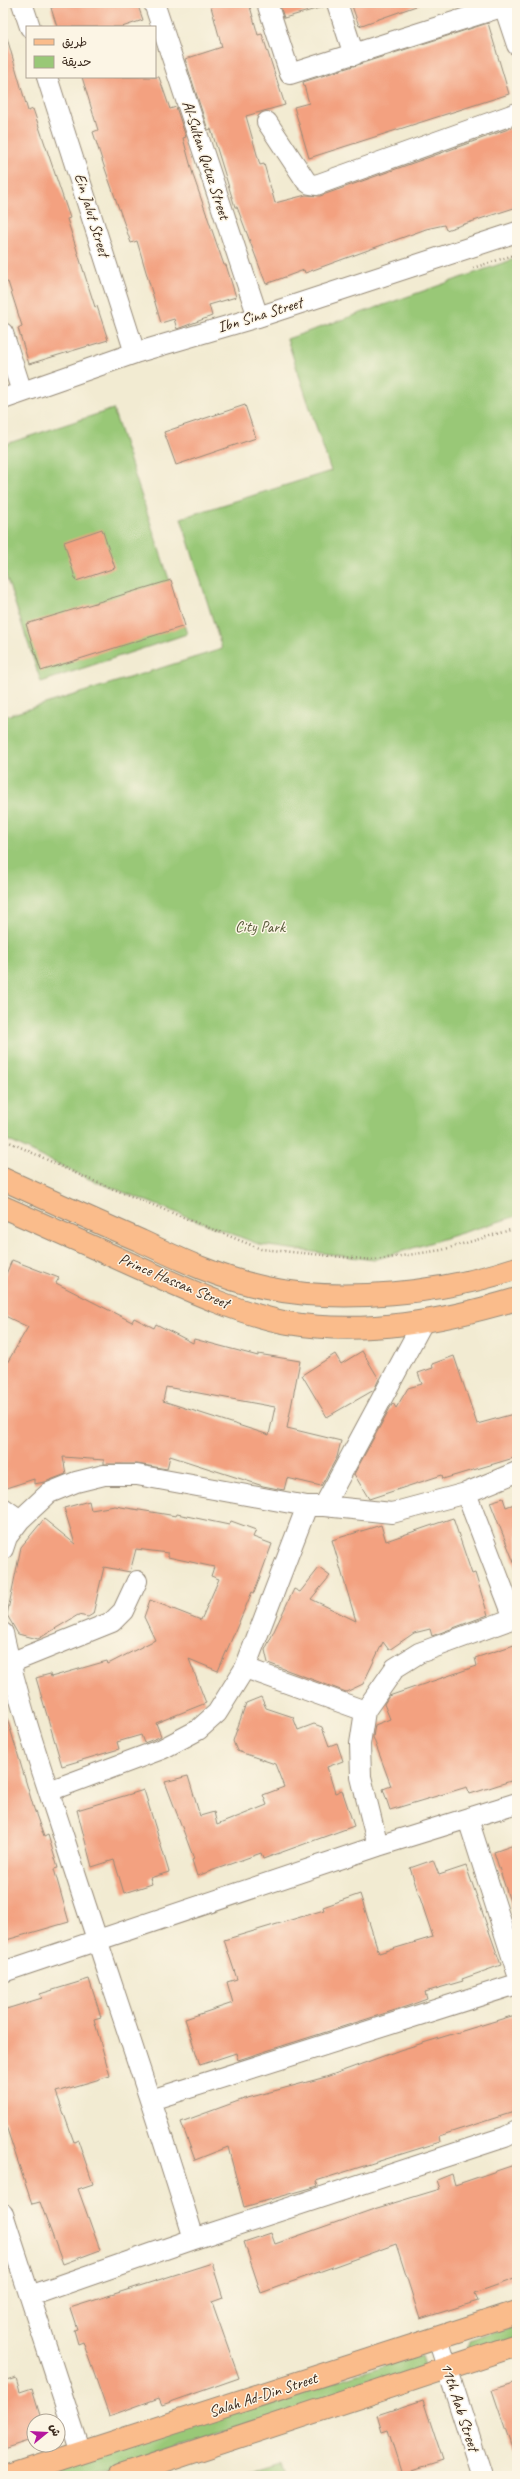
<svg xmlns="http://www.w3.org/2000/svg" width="520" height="2479" font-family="Caveat,'Playpen Sans Arabic',sans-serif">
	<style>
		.green { fill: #99c877; stroke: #6a794a }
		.building { fill: #f3a180; fill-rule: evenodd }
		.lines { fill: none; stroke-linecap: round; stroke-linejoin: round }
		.minor-casing { stroke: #968a78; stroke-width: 22 }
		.major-casing { stroke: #968a78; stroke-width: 24 }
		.path { stroke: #968a78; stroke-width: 2.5; stroke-dasharray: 1 3; stroke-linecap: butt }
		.minor { stroke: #fff; stroke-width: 20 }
		.major { stroke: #fabc8b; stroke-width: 22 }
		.labels { text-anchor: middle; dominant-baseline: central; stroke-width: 3; stroke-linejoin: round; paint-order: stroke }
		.street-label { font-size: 16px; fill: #3b2a1e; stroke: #fcf5e5 }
		.park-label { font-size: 16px; fill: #575939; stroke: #fcf5e5 }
	</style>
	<rect width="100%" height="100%" fill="#fcf5e5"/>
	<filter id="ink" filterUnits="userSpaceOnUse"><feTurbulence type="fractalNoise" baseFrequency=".025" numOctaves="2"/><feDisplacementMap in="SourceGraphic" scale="8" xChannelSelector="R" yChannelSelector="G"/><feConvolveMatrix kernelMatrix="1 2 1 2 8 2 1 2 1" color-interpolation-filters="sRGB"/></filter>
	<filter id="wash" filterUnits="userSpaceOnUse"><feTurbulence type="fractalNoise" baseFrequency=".012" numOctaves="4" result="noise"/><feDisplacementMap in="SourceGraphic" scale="16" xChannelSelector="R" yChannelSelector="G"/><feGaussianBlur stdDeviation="0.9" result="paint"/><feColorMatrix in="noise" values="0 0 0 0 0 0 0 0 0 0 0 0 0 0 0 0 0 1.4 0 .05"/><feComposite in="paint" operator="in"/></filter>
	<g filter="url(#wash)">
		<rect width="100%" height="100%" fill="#f2ebd2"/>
		<path class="green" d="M517,258V1216L374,1260L261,1245L89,1179L3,1138V717L222,649L181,518L331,471L287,339Z
			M113,409L187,634L41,682L3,567V445Z
			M517,2325V2338L472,2352L468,2347L469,2341Z
			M421,2356L424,2366L416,2371L88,2476H33L412,2357Z
			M279,2460L284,2476H229Z"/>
		<g id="blocks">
			<path class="building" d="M52,3H137L143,20L122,27H57L51,8L53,7Z
				M210,3H249L258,35L262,34L285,105L246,116L260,165L264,164L275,203L306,195L320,196L517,126V207L446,230L444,225L426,229L305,273L304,270L266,284L237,207H235L211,129L208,130L185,59L222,47Z
				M279,3H322L323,7L284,18Z
				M351,3H418L419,5L359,26Z
				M488,23L509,94L309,158L294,107L309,103L303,82Z
				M3,38H7L28,111L33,109L70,218L67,219L95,307L97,306L108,340L29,364L18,328L22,326L8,282L3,283Z
				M82,77H159L170,109L176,107L186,137L183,138L194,178L224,265H226L236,297L209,305L212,316L177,329L174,319L161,323L137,241L131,243L103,163L93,132L98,130Z
				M245,405L256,438L176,465L164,432Z
				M102,529L115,568L76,581L64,542Z
				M171,580L185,626L41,671L26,624Z
				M12,1260L59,1278L56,1283L132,1322L134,1318L154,1328L156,1324L193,1343L194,1339L258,1356V1354L300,1361L287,1428L341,1441L337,1457L321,1486L287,1478L284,1490L263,1486L170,1456L167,1469L137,1464H104V1460L63,1457L66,1474L45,1482L34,1484V1479L3,1489V1370L28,1327L3,1315V1281ZM166,1387L275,1407L269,1435L163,1401Z
				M362,1351L379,1379L374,1390L327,1417L302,1375L335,1354L341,1364Z
				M454,1356L477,1424L517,1413V1457L443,1479L442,1475L369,1499L354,1474L390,1408L393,1403L396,1408L408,1388L422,1384L418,1373L433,1368L432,1364Z
				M503,1498L506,1507L517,1503V1570L490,1502Z
				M89,1501L91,1510L115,1506L176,1516L177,1514L229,1525L231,1521L256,1530L253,1537L272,1544L254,1593L252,1592L218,1671L189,1659L206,1703L156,1723L161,1736L157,1738L144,1743L141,1735L117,1742L119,1749L62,1766L36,1678L50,1674L51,1677L107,1661L108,1664L155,1640L144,1617L150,1600L201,1620L219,1579L211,1576L214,1567L168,1557V1553L136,1549L130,1572L104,1567L93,1614L88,1617L78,1615L38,1639L18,1634L7,1615L21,1547L44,1519L75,1544L64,1508Z
				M453,1518L472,1574L475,1573L488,1615L432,1636L430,1629L414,1633L389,1650L383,1642L363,1684L346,1692L268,1663L265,1650L294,1589L300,1592L319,1568L330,1576L311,1599L356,1621L332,1540L381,1525L386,1541Z
				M517,1644V1779L470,1794L467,1787L390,1810L383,1789L391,1786L373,1737L375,1725L390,1719L384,1704L389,1696L477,1666L475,1658Z
				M261,1697L266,1708L293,1717L298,1730L314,1724L322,1727L329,1746L337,1743L343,1761L327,1767L335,1793L342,1790L354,1826L263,1859L261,1853L197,1876L192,1860L194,1859L165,1782L188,1776L200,1816L214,1812L217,1825L267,1805L263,1795L284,1787L275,1764L237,1751L233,1741L246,1703Z
				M7,1718L34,1809L44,1837L48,1835L58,1868L54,1869L69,1922L3,1941V1719Z
				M144,1790L169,1872L150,1878L152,1884L124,1893L114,1860L92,1867L77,1810Z
				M517,1844V1913L514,1914L494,1852Z
				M433,1860L439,1875L466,1866L501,1965L462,1979L463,1981L425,1992L427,1999L408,2006L238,2060L236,2053L200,2065L185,2019L233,2003L227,1982L237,1979L224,1940L324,1910L323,1907L360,1894L379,1953L433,1937L410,1868Z
				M89,1979L101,2017L94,2019L110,2076L56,2092L74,2142L78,2140L93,2184L78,2189L100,2250L63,2264L40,2202L32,2204L3,2117V2010L42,1998L40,1994Z
				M515,2015L517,2022V2111L439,2136L440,2142L316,2181L318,2186L244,2207L228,2147L195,2160L181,2122L244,2099L326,2077L400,2050Z
				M517,2164V2278L475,2293L478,2301L420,2319L396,2244L261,2293L244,2242L271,2233L275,2244L374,2209L440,2189L437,2180L452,2174L455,2185Z
				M212,2263L223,2298L212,2302L239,2378L162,2405L159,2398L109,2416L83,2342L78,2344L74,2330L77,2329L70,2308Z
				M16,2378L20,2392L32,2388L42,2421H34V2439L3,2449V2382Z
				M517,2382V2456L515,2457L492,2390Z
				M423,2400L443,2461L402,2474L388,2430L382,2432L377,2415Z"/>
		</g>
	</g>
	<g filter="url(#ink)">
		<use href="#blocks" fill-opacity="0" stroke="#968a78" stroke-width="1"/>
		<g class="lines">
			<defs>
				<path id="minor" d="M22,3L30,27
					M154,3L258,317
					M267,3L290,74L514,3
					M337,3L354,55
					M503,3L517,45
					M47,77L135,353
					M267,122L306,181L310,184L316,185L517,113
					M3,333L22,392
					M3,399L135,353L258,317L517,232
					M466,1493L514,1618
					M324,1506L423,1322
					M3,1508L20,1520
					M3,1549L7,1537L20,1520L49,1493L76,1482L104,1475H137L307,1506H324L392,1513L466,1493L517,1472
					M3,1633C18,1701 41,1768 63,1835C106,1970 153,2103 194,2239
					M10,1663L112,1622L123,1611L137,1581
					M245,1668L365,1711
					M49,1791L162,1749L198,1730L217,1713L245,1668L307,1506
					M468,1819L517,1972
					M378,1846L361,1777L360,1744L365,1711L395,1668L419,1653L517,1617
					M3,1972L378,1846L517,1803
					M151,2100L517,1984
					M3,2214L81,2453
					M30,2296L194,2239L505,2137L517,2131
					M438,2339L482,2476"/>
				<path id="major" d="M3,1179C49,1200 95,1221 141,1241C181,1260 222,1279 266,1288C342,1304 443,1293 517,1268
					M3,1207C51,1228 99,1250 146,1271C190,1291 241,1314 288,1323C365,1336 444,1321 517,1299
					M9,2476L517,2312
					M120,2476L517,2345"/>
			</defs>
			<use href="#minor" class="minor-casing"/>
			<use href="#major" class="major-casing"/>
			<path class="path" d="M473,268L517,254
				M3,1139L84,1177L261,1249L374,1260L442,1250L517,1228"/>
			<use href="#minor" class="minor"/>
			<use href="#major" class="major"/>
		</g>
	</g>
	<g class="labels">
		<g class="street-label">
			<text transform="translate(206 160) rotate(72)">Al-Sultan Qutuz Street</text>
			<text transform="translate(92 215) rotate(73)">Ein Jalut Street</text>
			<text transform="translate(260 315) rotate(-17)">Ibn Sina Street</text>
			<text transform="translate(174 1281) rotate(23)">Prince Hassan Street</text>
			<text transform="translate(263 2395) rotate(-18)">Salah Ad-Din Street</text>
			<text transform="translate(460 2407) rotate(72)">11th Aab Street</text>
		</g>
		<g class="park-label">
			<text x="260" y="927">City Park</text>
		</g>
	</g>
	<rect width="520" height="2479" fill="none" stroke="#fcf5e5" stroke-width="16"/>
	<rect x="26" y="26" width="130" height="52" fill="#fcf5e5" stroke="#afa495"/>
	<rect x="34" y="39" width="20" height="6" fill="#fabc8b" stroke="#afa495"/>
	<text x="62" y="46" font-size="12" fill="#3b2a1e">طريق</text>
	<rect x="34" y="56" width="20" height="12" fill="#99c877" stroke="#afa495"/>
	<text x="62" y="66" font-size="12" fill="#3b2a1e">حديقة</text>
	<g transform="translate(46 2433) rotate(72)"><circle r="19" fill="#fcf5e5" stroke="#afa495"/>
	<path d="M0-3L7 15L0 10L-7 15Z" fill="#b5179e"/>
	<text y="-6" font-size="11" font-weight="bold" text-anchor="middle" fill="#3b2a1e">ش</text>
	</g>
</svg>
